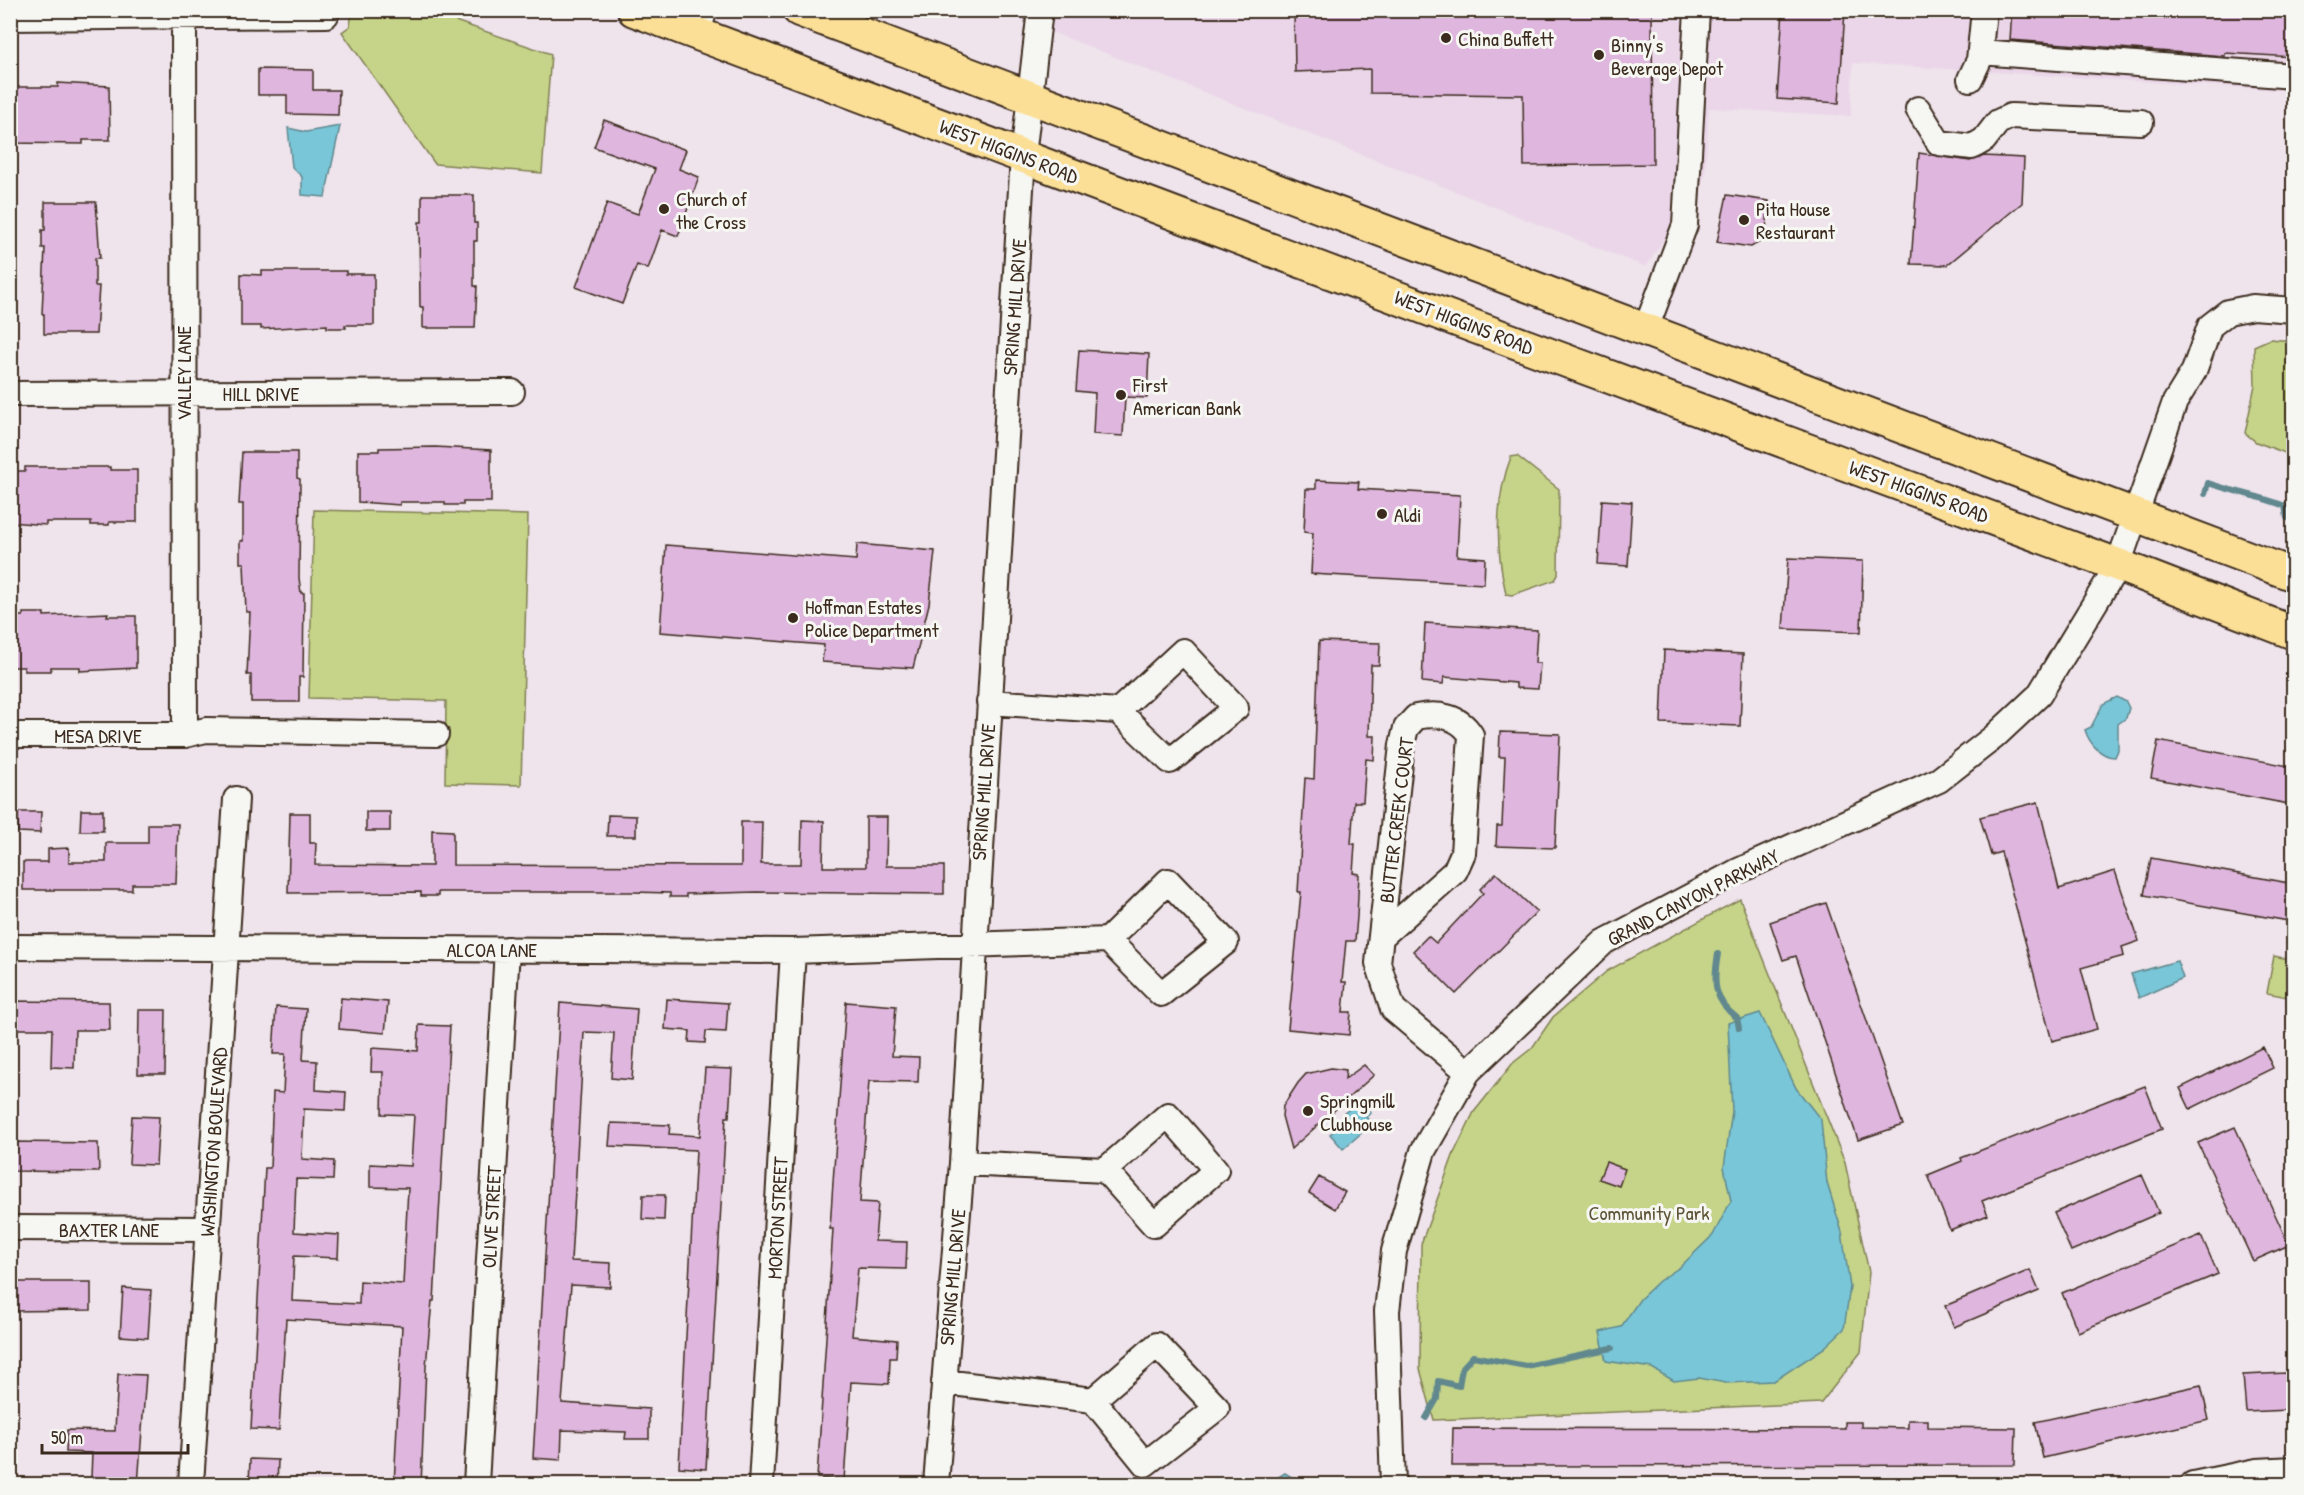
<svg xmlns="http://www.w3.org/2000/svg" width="2304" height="1495" font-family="'Patrick Hand',sans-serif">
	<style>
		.built { fill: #ead6e8 }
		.green { fill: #c5d488; stroke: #807f53; stroke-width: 1.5 }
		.water { fill: #79c6d8; stroke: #60888e; stroke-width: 1.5 }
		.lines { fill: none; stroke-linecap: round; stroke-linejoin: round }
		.stream { stroke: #60888e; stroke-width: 6 }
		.building { fill: #dfb6de; stroke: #3b2a1e; stroke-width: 1.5 }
		.minor-casing { stroke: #3b2a1e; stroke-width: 28 }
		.major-casing { stroke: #3b2a1e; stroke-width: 36 }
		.minor { stroke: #f6f6f2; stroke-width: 24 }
		.major { stroke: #fbdf96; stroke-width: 32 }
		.poi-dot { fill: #3b2a1e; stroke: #f6f6f2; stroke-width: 2 }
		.labels { text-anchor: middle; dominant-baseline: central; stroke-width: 6; stroke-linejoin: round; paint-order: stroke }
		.poi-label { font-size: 20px; fill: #3b2a1e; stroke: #f6f6f2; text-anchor: start }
		.street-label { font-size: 20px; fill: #3b2a1e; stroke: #f6f6f2 }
		.park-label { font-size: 20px; fill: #5e5438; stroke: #f6f6f2 }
	</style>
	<rect width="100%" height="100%" fill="#efe3ec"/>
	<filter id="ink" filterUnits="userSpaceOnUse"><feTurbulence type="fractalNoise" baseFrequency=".0167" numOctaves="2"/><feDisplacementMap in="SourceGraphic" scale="12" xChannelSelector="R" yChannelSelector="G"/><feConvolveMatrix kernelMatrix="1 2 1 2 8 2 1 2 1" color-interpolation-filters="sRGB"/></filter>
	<g filter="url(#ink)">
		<path class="built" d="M1009,10L2293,11V91L1853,63L1851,116L1709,108L1705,176L1646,267L1009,15Z"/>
		<path class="green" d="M352,11H426L551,54L542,173L435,164L342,32L350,26Z
			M2270,339L2293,341V456L2256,442L2245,433L2255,385L2254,346Z
			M1517,456L1559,489L1558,575L1555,580L1512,595L1506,594C1496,549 1494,501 1511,457Z
			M314,510L528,515L521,785L445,783L446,701L309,698Z
			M1740,899L1845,1163L1869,1272L1861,1352L1821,1403L1434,1420L1420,1369L1421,1244L1454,1153L1474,1112L1513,1063L1532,1048L1553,1017L1607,971Z
			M2274,956L2293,960V998L2267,993Z"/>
		<path class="water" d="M340,126L325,197L302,195V177L292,167L288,128L306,132Z
			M2117,697L2126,702L2129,708L2126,718L2118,724V750L2115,757C2101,757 2089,743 2085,730L2091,727L2103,704Z
			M2177,961L2183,978L2139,998L2131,974Z
			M1760,1013L1796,1088L1821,1120L1827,1183L1842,1232L1850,1287L1844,1329L1824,1348L1774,1381L1726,1383L1699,1378L1674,1381L1652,1368L1606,1361L1600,1332L1621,1327L1640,1299L1659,1281L1680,1267L1713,1235L1731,1201L1724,1167L1732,1111L1728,1023Z
			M1360,1100L1371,1113L1366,1117L1372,1124L1343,1149L1330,1134L1346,1121L1342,1115Z
			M1285,1473L1303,1484H1267Z"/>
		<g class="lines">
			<path class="stream" d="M2205,494L2208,483C2234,492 2260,496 2285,506L2287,518H2294
				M1718,954C1713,982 1713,1000 1737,1018L1739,1028
				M1426,1418L1437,1399L1438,1381L1459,1386L1462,1368L1473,1356L1526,1366L1612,1348"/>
		</g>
		<path class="building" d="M1294,10H1652L1653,164L1524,166L1523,95L1370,93V69L1295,72Z
			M1783,10H1845L1839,103L1777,99Z
			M2012,10H2294V57L2225,53V56L2010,40Z
			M258,69L313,70V90H339L338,115L287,114V95H258Z
			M58,83L109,86L110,140H83V144L10,143V87H58Z
			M604,120L686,150L679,169L699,177L678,236L662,230L648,269L637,265L622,304L576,287L607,203L638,214L655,169L594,147Z
			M1919,153L1970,161L1984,156L2024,158L2022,203L1947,265L1911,264Z
			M422,195H474V223H477V241H474V286H477L475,328H423V307H420L419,222H422Z
			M1727,195L1769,201L1765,239L1751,247L1717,242Z
			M45,202H96L100,258H95V286H99L96,334H44V314H42L45,248H42V230H45Z
			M262,271H346V274H374V325H345L346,328H327V325L261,329V326H241V274L262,275Z
			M1079,350L1149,354L1147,398L1125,397L1123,436L1093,434L1095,393L1076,391Z
			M435,447L491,450V502H463V505H445V502H400V505L358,502V451H379V448Z
			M242,452H297V478L300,479L299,578L301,593H304L303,677H299V702H251V675H247L250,612H246L244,563H240V541H243V504H239Z
			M25,467H110V470H137V522H109V525H91V522H46V525L10,522V471H25Z
			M1316,480L1359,482L1358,489L1460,495L1457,556L1485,558L1484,584L1311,574L1313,533L1304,532L1306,489H1316Z
			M1602,500L1632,502L1628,566L1598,564Z
			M857,544L935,551L929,604L913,668L822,662L824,645L660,632L666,545L856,560Z
			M1788,558L1863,561L1861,632L1783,629Z
			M23,613H44V616L108,613L107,616H136V668L80,671V667H51V671H24V667H10V616H23Z
			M1425,623L1537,630L1535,663H1540L1538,689L1516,688V683L1444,677L1443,684L1422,682Z
			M1319,641L1380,643L1379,665H1371L1369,736H1375L1374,760L1366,759L1363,802H1354L1351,844H1355L1353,873L1359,874L1357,917L1355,941H1346L1342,982H1346L1343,1012H1351L1349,1035L1288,1029L1301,892H1298L1305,778L1314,779Z
			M1664,650L1743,654L1740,726L1661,723Z
			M1500,732L1560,734L1555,848L1496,846L1497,826H1502L1505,757H1499Z
			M2158,741L2294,767V805L2151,778Z
			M2038,802L2059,889L2115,871L2139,941L2122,947L2124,956L2081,968L2097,1029L2052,1041L2001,852L1991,855L1980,817Z
			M81,810H103V831H80Z
			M18,812H41L40,833L18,832Z
			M366,812H390V831H366Z
			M290,813H310V843H316L315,865L432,866V830L453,831V865L741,866V822H762L761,864H801L802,820L824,821L823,867H866V817H887L886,866H944V894L757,892L686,894V897H670V893L633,892H438V896H421V892L288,893Z
			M608,815L636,816V836H607Z
			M148,824H178L176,884H132V890H23V862H48V849L69,848V862H106V843H148Z
			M2151,858L2294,884V922L2144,895Z
			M1496,873L1537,912L1456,994L1413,951L1428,936L1436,943L1483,893L1480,889Z
			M1826,903L1903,1125L1858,1140L1796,956L1783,960L1770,922Z
			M341,998L388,1002L385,1033L339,1029Z
			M667,999L728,1003L726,1032L706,1031L705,1043L689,1042L690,1031L665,1029Z
			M10,1001L109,1002L110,1030H75L74,1068L51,1067L52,1029H10Z
			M846,1002L896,1006L892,1056L919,1057L918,1082L869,1081L860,1202L878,1203L875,1241L907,1242L906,1269L858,1268L852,1336L897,1340L896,1358H890L889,1384L851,1382L844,1480L817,1478L833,1229H830L833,1182Z
			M560,1003L637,1009L632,1080L611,1078L614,1033L584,1032L571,1261L611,1263L610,1287L571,1285L562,1403L649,1409V1439H625L626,1432L562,1430L561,1460L533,1458Z
			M276,1007L306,1009L303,1060L317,1061L316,1090L346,1092L345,1111L304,1109L302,1159L334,1161L333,1180L296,1179L294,1232L339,1235L338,1258L294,1256L292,1301L359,1304L360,1281L403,1284L408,1188L370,1187V1164L411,1166L414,1115L382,1114L383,1072H371L372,1048L418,1051L419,1025L450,1026L434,1301H432L426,1366L421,1485H394L402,1326L286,1319L279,1430L251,1429L265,1168H270L273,1092L283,1093L285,1054H273Z
			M139,1010H166L165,1074H138Z
			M2263,1047L2273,1068L2190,1109L2180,1088Z
			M1364,1065L1374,1075L1291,1149L1282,1116L1283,1106L1298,1083L1306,1074L1331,1068L1346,1070L1345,1079Z
			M705,1068L732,1069L729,1117H726L706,1469L679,1467L696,1150L609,1146L611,1123L670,1125L669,1134L700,1136Z
			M2145,1086L2162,1129L1982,1201L1988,1215L1950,1230L1928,1175L1962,1161L1961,1158Z
			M132,1116L159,1117L156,1165L129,1164Z
			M2235,1127L2289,1245L2253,1261L2198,1143Z
			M10,1142L98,1143L99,1172L10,1171Z
			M1606,1162L1625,1169L1619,1186L1599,1179Z
			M2142,1175L2159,1213L2071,1251L2054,1213Z
			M1319,1177L1345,1192L1335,1209L1309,1193Z
			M643,1195H665L664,1220L642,1219Z
			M2201,1235L2218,1274L2078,1332L2062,1293Z
			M2030,1270L2039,1291L1954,1327L1945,1306Z
			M10,1282H91V1310L10,1311Z
			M123,1288L151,1290L148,1338L120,1336Z
			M2286,1373L2289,1410L2246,1412L2243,1375Z
			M118,1374L146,1375L138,1485L110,1483V1478L91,1477L92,1453L66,1452L67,1430L115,1431Z
			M2201,1385L2209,1420L2043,1458L2035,1422Z
			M1908,1420H1928V1427L2016,1428L2015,1465L1452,1466L1453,1428L1845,1429V1422H1861V1427L1908,1428Z
			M250,1459L278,1460L277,1485H249Z"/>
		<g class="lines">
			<defs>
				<path id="minor" d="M184,10L185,735
					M10,18L326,15
					M697,33L705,10
					M1980,52L2294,76
					M1970,79L1979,60L1984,10
					M1918,109L1939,143L1972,147L1984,140L1998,122L2011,116L2141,122
					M1645,331L1685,225L1697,10
					M10,394L512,392
					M989,702L1118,711L1170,761L1236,708L1183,651L1118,711
					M10,735H185L206,730L436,734
					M1382,936L1455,871L1463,853L1471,735C1459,715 1437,713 1416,717L1406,728L1402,745L1378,963L1393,1009L1468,1072
					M10,947L793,951L1108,940L1168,881L1226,942L1161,994L1108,940
					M962,1163L1105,1170L1168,1115L1216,1170L1154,1225L1105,1170
					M10,1228L207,1229
					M944,1382L1093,1400L1145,1464L1217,1408L1157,1345L1093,1400
					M191,1484L236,799
					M476,1484L507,949
					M761,1484L793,951
					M936,1484L962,1163L1023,156L1040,10
					M1393,1484L1387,1311L1394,1251L1423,1151L1468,1072L1604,942L1736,872L1939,780L1994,737L2039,695L2118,565L2175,402L2194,371L2210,326L2228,312L2253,307L2294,310
					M2193,1484L2257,1471L2294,1469"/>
				<path id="major" d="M634,10L1510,340L2118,565L2294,633
					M799,10L2294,575"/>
			</defs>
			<use href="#minor" class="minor-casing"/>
			<use href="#major" class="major-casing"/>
			<use href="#minor" class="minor"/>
			<use href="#major" class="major"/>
		</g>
	</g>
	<g class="poi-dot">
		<circle cx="1446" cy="38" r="6"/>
		<circle cx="1599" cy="55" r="6"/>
		<circle cx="664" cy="209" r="6"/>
		<circle cx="1744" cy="220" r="6"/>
		<circle cx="1121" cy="395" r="6"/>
		<circle cx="1382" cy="514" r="6"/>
		<circle cx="793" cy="618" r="6"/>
		<circle cx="1308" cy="1111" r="6"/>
	</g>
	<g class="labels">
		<g class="poi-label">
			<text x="1458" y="38">China Buffett</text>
			<text x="1611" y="44">Binny's<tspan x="1611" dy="23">Beverage Depot</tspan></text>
			<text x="676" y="198">Church of<tspan x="676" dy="23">the Cross</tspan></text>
			<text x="1756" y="208">Pita House<tspan x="1756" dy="23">Restaurant</tspan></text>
			<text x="1133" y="384">First<tspan x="1133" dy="23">American Bank</tspan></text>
			<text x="1394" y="514">Aldi</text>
			<text x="805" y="606">Hoffman Estates<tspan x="805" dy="23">Police Department</tspan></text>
			<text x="1320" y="1100">Springmill<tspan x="1320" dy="23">Clubhouse</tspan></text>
		</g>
		<g class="street-label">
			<text transform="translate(1009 151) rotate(21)">WEST HIGGINS ROAD</text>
			<text transform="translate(1014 307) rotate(-86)">SPRING MILL DRIVE</text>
			<text transform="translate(1464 322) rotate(21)">WEST HIGGINS ROAD</text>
			<text transform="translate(183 373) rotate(-90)">VALLEY LANE</text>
			<text x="261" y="393">HILL DRIVE</text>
			<text transform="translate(1919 491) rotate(20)">WEST HIGGINS ROAD</text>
			<text x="98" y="735">MESA DRIVE</text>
			<text transform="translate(983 792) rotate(-86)">SPRING MILL DRIVE</text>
			<text transform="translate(1396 820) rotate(-83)">BUTTER CREEK COURT</text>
			<text transform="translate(1693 897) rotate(-27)">GRAND CANYON PARKWAY</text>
			<text x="492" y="949">ALCOA LANE</text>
			<text transform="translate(213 1142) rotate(-86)">WASHINGTON BOULEVARD</text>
			<text transform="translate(491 1217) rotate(-87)">OLIVE STREET</text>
			<text transform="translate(777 1218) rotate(-87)">MORTON STREET</text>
			<text x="109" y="1229">BAXTER LANE</text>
			<text transform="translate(952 1277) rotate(-85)">SPRING MILL DRIVE</text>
		</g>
		<g class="park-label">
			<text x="1649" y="1212">Community Park</text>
		</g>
	</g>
	<rect width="2304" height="1495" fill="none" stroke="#f6f6f2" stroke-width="36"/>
	<rect x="18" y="18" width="2268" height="1459" fill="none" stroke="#3b2a1e" stroke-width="2" filter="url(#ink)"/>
	<path d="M42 1444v9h146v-9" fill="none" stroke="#3b2a1e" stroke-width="3"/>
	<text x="51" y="1444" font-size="18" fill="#3b2a1e" stroke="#f6f6f2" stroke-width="4.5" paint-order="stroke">50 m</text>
</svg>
